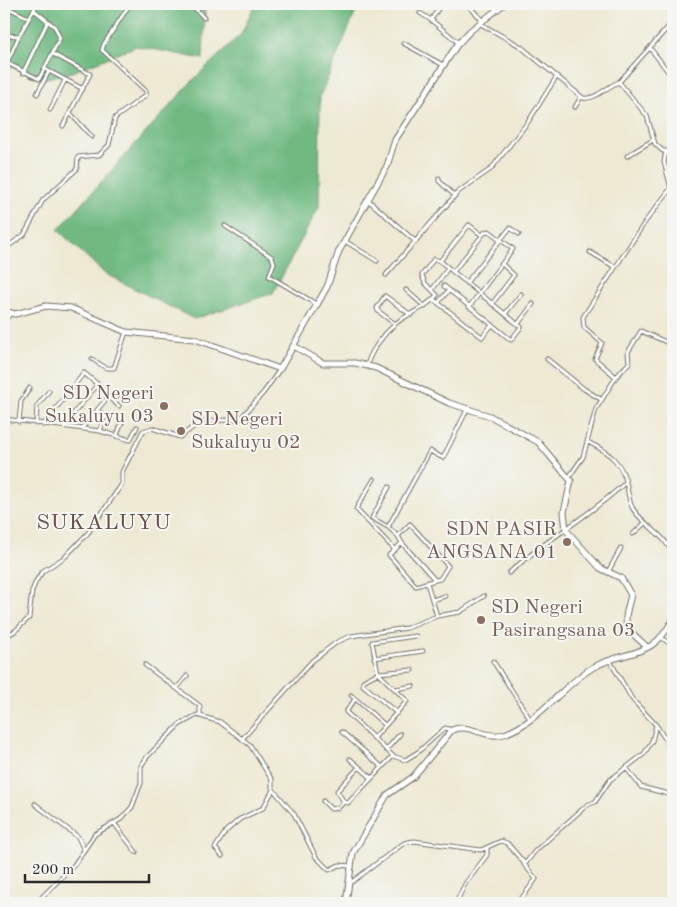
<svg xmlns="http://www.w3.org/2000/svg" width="677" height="907" font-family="'Old Standard TT',serif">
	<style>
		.forest { fill: #6fba82; stroke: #4d7256 }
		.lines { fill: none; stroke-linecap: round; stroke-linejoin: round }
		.street-casing { stroke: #6f6e66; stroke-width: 5 }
		.secondary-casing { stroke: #6f6e66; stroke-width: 7 }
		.street { stroke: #fff; stroke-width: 3 }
		.secondary { stroke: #fff; stroke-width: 5 }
		.education-dot { fill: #8d6e63; stroke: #f6f6f2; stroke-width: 2 }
		.labels { text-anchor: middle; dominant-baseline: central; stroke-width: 4; stroke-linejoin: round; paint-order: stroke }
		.education-label { font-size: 20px; fill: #785e54; stroke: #f6f6f2; text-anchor: end }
		.quarter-label { font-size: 22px; letter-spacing: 1px; fill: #694f46; stroke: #f6f6f2 }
	</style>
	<rect width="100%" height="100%" fill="#f6f6f2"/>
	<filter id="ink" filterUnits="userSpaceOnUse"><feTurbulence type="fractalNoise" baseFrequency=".02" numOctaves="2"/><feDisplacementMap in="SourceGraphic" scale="10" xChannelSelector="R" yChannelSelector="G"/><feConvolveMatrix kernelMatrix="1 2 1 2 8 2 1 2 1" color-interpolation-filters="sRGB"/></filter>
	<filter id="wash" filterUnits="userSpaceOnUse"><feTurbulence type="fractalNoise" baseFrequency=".0096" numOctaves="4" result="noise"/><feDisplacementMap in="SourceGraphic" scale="20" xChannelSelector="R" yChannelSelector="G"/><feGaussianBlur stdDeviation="1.12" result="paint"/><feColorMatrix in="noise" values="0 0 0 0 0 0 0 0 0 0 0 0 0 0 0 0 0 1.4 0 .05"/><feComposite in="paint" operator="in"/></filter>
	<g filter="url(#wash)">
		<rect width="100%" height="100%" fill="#ede9d3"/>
		<path class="forest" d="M4,4H205L203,59L137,46L72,72L43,79L4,64Z
			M255,4H359L320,96L319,207L273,293L194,319L104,273L58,230L194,79L241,34Z"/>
	</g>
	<g filter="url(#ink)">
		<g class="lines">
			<defs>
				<path id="street" d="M191,4L204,18
					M436,4L438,9L431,20L459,43
					M467,4L483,21
					M670,4V25L619,82L647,116L655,144L663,151H673
					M4,6L29,18
					M420,13L431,20
					M479,23L520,46L583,98C596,100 607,86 619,82
					M4,35L19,36L37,4
					M19,36L7,63L39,79L60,38L55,27L34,10
					M403,43L443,65
					M650,48L673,78
					M53,54L90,74L63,126
					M45,69L83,89
					M23,73L48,21
					M37,94L49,71
					M575,107L581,97
					M50,110L65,80
					M70,113L92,137
					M627,156L653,140
					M439,178V181L455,196
					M368,200L416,242
					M225,226L272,257L274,263L269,276L318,305
					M345,241L377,261
					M590,252L615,267
					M4,253L7,247L24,235L43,200L77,169L78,157L99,155L109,145L115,118L146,95V91L102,50L104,44L130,4
					M4,256V261
					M440,261L521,327L511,340L444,286
					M453,272L485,232L489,231L513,249L469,307
					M386,275L458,192L491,169L528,122L557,76
					M466,283L510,228L519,234
					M406,290L425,307
					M432,290L448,268
					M433,299L482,337L492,325
					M438,303L449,290
					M492,304L514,275L502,264
					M505,314L521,294
					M4,322L10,314
					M395,324L378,311L377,308L385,296L411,315
					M518,324L533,304
					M92,359L106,368H114L126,332
					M547,359L584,389L602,400
					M367,366C370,351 384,334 395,324C409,312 423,311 437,295L425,283L422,275L434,259L440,261L469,225L482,235
					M616,377L629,363L628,352L641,331L673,345
					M4,406V402
					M4,419L100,431L130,440L137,427
					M19,422L21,401L30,388
					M36,424L37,406L49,391
					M43,425L84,373L107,392L108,397
					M63,426L98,384
					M82,428L97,410
					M100,431L105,417L97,410L108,397L119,406
					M117,435L122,422
					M588,442C610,453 622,462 627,486C628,494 629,502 633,509C645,527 666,535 673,555
					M569,477L583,457L596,409L616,377L595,359L602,343L584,327L583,317L645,222L671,188L664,162L666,151
					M374,479L356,509L395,550
					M388,527L372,518L389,487
					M633,534L645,523
					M398,536L388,527L430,451L443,458L467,410
					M402,543L435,580L416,586L389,555L402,543L398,536L410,524L448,566L440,579L435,580
					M608,572L621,548
					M509,573C546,539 589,517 626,482
					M427,583L437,616
					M432,600L445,596
					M4,637L15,631L29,618L32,591L36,581L43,571L65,557L88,533L122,484V472L143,431L152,428L180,437L200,422L240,419L264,392L280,369
					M662,638L673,646
					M374,658L423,651
					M493,661L530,719
					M610,661L632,699L656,725L673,751
					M145,665L200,706V715
					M412,670L378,673L372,642L416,636
					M177,688L187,676
					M395,689L413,686
					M351,695L385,725
					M342,732L382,767
					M375,737L407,701L378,673L363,681V685L397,713
					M243,738L312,661L337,642L351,636L407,628L437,616L460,612L484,596
					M386,750L400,734
					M393,756L405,760L418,752L445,728L452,730
					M350,759L372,778
					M627,769L641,787L673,795
					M323,801L331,809L338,808L344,802L348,803L393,756L346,712L355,699
					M344,802L337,791L359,767
					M35,804L78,837L84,850
					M114,823L136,852
					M222,856L215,848L226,831L240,819L263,808L273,790
					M349,884L404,843L414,841L481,850L501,841L507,843L525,864L535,851L587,805L595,802L610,780L644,754L652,741L656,725
					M36,903L74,865L95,834L121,819L132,807L141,783V766L147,757L179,725L197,715L220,722L250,745L272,780V788L294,814L316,857L329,870L339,865L350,866
					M456,903L465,884L487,855V848
					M518,903L536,879L524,864"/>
				<path id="secondary" d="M4,311L15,314L46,306L71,308L126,332L195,339L280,369L327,287L339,251L387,166L395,140L457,45L470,31L504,4
					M294,346L323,363H355L376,368L449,403L490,416L538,442L571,481L564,512L566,530L600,568L621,578L631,595C623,626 622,624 647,647
					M346,903L353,853L373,819L387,795L413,777L452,730C469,722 485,740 504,734C539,722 561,687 592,668C627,648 652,661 673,619"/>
			</defs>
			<use href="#street" class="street-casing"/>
			<use href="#secondary" class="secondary-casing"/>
			<use href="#street" class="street"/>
			<use href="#secondary" class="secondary"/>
		</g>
	</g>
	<g class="education-dot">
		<circle cx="164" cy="406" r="5"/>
		<circle cx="181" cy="431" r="5"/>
		<circle cx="567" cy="542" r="5"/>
		<circle cx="481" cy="620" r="5"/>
	</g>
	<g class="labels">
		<g class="education-label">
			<text x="154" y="394">SD Negeri<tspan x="154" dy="23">Sukaluyu 03</tspan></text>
			<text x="191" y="420" text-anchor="start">SD Negeri<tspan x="191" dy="23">Sukaluyu 02</tspan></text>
			<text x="557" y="530">SDN PASIR<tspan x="557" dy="23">ANGSANA 01</tspan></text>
			<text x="491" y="608" text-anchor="start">SD Negeri<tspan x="491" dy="23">Pasirangsana 03</tspan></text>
		</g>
		<g class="quarter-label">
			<text x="104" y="523">SUKALUYU</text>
		</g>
	</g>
	<rect width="677" height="907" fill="none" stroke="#f6f6f2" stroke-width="20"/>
	<path d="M25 874v8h124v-8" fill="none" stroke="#2b2b2b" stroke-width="2.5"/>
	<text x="32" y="874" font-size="15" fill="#2b2b2b" stroke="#f6f6f2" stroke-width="4" paint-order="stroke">200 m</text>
</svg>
